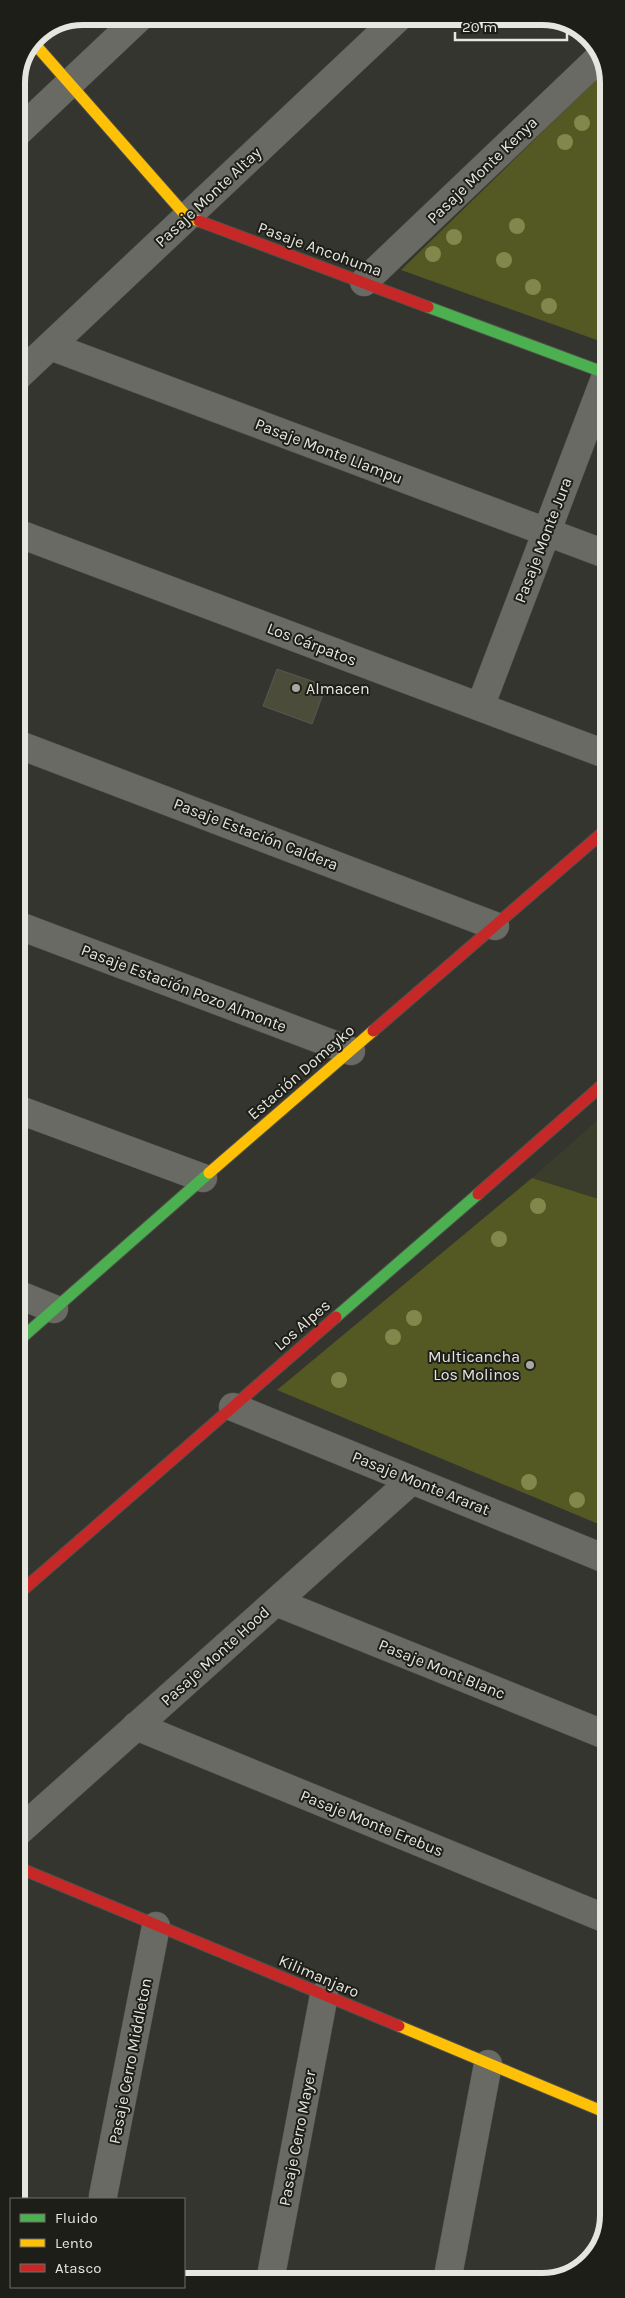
<svg xmlns="http://www.w3.org/2000/svg" width="625" height="2298" font-family="Karla,sans-serif">
	<style>
		.built { fill: #3a3d2b }
		.green { fill: #545822 }
		.building { fill: #4b4c39; stroke: #585853 }
		.lines { fill: none; stroke-linecap: round; stroke-linejoin: round }
		.street-casing { stroke: #50514b; stroke-width: 29 }
		.fast-casing { stroke: #50514b; stroke-width: 13 }
		.slow-casing { stroke: #50514b; stroke-width: 13 }
		.jam-casing { stroke: #50514b; stroke-width: 13 }
		.street { stroke: #6a6a65; stroke-width: 28 }
		.fast { stroke: #4caf50; stroke-width: 11 }
		.slow { stroke: #ffc107; stroke-width: 11 }
		.jam { stroke: #c62828; stroke-width: 11 }
		.tree { fill: #82884b }
		.poi-dot { fill: #a7a8a0; stroke: #1e1e19; stroke-width: 2 }
		.labels { text-anchor: middle; dominant-baseline: central; stroke-width: 4; stroke-linejoin: round; paint-order: stroke }
		.street-label { font-size: 16px; fill: #e5e6de; stroke: #1e1e19 }
		.poi-label { font-size: 16px; fill: #e5e6de; stroke: #1e1e19; text-anchor: start }
		.rim { fill: none; stroke: #e5e6de; stroke-width: 6 }
	</style>
	<rect width="100%" height="100%" fill="#34352e"/>
	<path class="built" d="M608,1111V1202L532,1178Z"/>
	<path class="green" d="M607,69L608,344L401,270Z
		M532,1178L608,1202V1528L277,1390Z"/>
	<path class="building" d="M277,669L326,686L312,724L263,706Z"/>
	<g class="lines">
		<defs>
			<path id="street" d="M16,134L141,16
				M364,282L600,57
				M50,346L608,555
				M16,378L399,17
				M17,533L608,755
				M480,707L607,373
				M17,744L495,926
				M17,925L351,1051
				M17,1109L203,1178
				M17,1294L54,1309
				M233,1407L608,1560
				M276,1602L608,1736
				M136,1726L609,1920
				M17,1833L412,1480
				M103,2196L156,1926
				M270,2281L324,1995
				M447,2281L488,2064"/>
			<path id="fast" d="M428,307L608,374
				M336,1317L478,1194
				M17,1342L209,1173"/>
			<path id="slow" d="M33,42L187,217L199,221
				M209,1173L373,1031
				M399,2026L609,2114"/>
			<path id="jam" d="M199,221L428,307
				M373,1031L608,828
				M478,1194L608,1080
				M17,1595L336,1317
				M17,1867L399,2026"/>
		</defs>
		<use href="#street" class="street-casing"/>
		<use href="#fast" class="fast-casing"/>
		<use href="#slow" class="slow-casing"/>
		<use href="#jam" class="jam-casing"/>
		<use href="#street" class="street"/>
		<use href="#fast" class="fast"/>
		<use href="#slow" class="slow"/>
		<use href="#jam" class="jam"/>
	</g>
	<g class="tree">
		<circle cx="582" cy="123" r="8"/>
		<circle cx="565" cy="142" r="8"/>
		<circle cx="517" cy="226" r="8"/>
		<circle cx="454" cy="237" r="8"/>
		<circle cx="433" cy="254" r="8"/>
		<circle cx="504" cy="260" r="8"/>
		<circle cx="533" cy="287" r="8"/>
		<circle cx="549" cy="306" r="8"/>
		<circle cx="538" cy="1206" r="8"/>
		<circle cx="499" cy="1239" r="8"/>
		<circle cx="414" cy="1318" r="8"/>
		<circle cx="393" cy="1337" r="8"/>
		<circle cx="339" cy="1380" r="8"/>
		<circle cx="529" cy="1482" r="8"/>
		<circle cx="577" cy="1500" r="8"/>
	</g>
	<g class="poi-dot">
		<circle cx="296" cy="688" r="5"/>
		<circle cx="530" cy="1365" r="5"/>
	</g>
	<g class="labels">
		<g class="street-label">
			<text transform="translate(482 170) rotate(-44)">Pasaje Monte Kenya</text>
			<text transform="translate(208 197) rotate(-43)">Pasaje Monte Altay</text>
			<text transform="translate(320 249) rotate(20)">Pasaje Ancohuma</text>
			<text transform="translate(329 451) rotate(21)">Pasaje Monte Llampu</text>
			<text transform="translate(543 540) rotate(-69)">Pasaje Monte Jura</text>
			<text transform="translate(312 644) rotate(21)">Los Cárpatos</text>
			<text transform="translate(256 834) rotate(21)">Pasaje Estación Caldera</text>
			<text transform="translate(184 988) rotate(21)">Pasaje Estación Pozo Almonte</text>
			<text transform="translate(301 1072) rotate(-41)">Estación Domeyko</text>
			<text transform="translate(302 1325) rotate(-41)">Los Alpes</text>
			<text transform="translate(421 1483) rotate(22)">Pasaje Monte Ararat</text>
			<text transform="translate(215 1656) rotate(-42)">Pasaje Monte Hood</text>
			<text transform="translate(442 1669) rotate(22)">Pasaje Mont Blanc</text>
			<text transform="translate(372 1823) rotate(22)">Pasaje Monte Erebus</text>
			<text transform="translate(319 1976) rotate(23)">Kilimanjaro</text>
			<text transform="translate(130 2061) rotate(-79)">Pasaje Cerro Middleton</text>
			<text transform="translate(297 2138) rotate(-79)">Pasaje Cerro Mayer</text>
		</g>
		<g class="poi-label">
			<text x="306" y="688">Almacen</text>
			<text x="520" y="1356" text-anchor="end">Multicancha<tspan x="520" dy="18">Los Molinos</tspan></text>
		</g>
	</g>
	<path d="M0 0H625V2298H0ZM83 25H542A58 58 0 0 1 600 83V2215A58 58 0 0 1 542 2273H83A58 58 0 0 1 25 2215V83A58 58 0 0 1 83 25Z" fill="#1e1e19" fill-rule="evenodd"/>
	<path class="rim" d="M83 25H542A58 58 0 0 1 600 83V2215A58 58 0 0 1 542 2273H83A58 58 0 0 1 25 2215V83A58 58 0 0 1 83 25Z"/>
	<rect x="10" y="2198" width="175" height="90" fill="#1e1e19" stroke="#6e6e68"/>
	<rect x="20" y="2214" width="25" height="8" fill="#4caf50" stroke="#6e6e68"/>
	<text x="55" y="2223" font-size="15" fill="#e5e6de">Fluido</text>
	<rect x="20" y="2239" width="25" height="8" fill="#ffc107" stroke="#6e6e68"/>
	<text x="55" y="2248" font-size="15" fill="#e5e6de">Lento</text>
	<rect x="20" y="2264" width="25" height="8" fill="#c62828" stroke="#6e6e68"/>
	<text x="55" y="2273" font-size="15" fill="#e5e6de">Atasco</text>
	<path d="M455 32v8h112v-8" fill="none" stroke="#e5e6de" stroke-width="2.5"/>
	<text x="462" y="32" font-size="15" fill="#e5e6de" stroke="#1e1e19" stroke-width="4" paint-order="stroke">20 m</text>
</svg>
